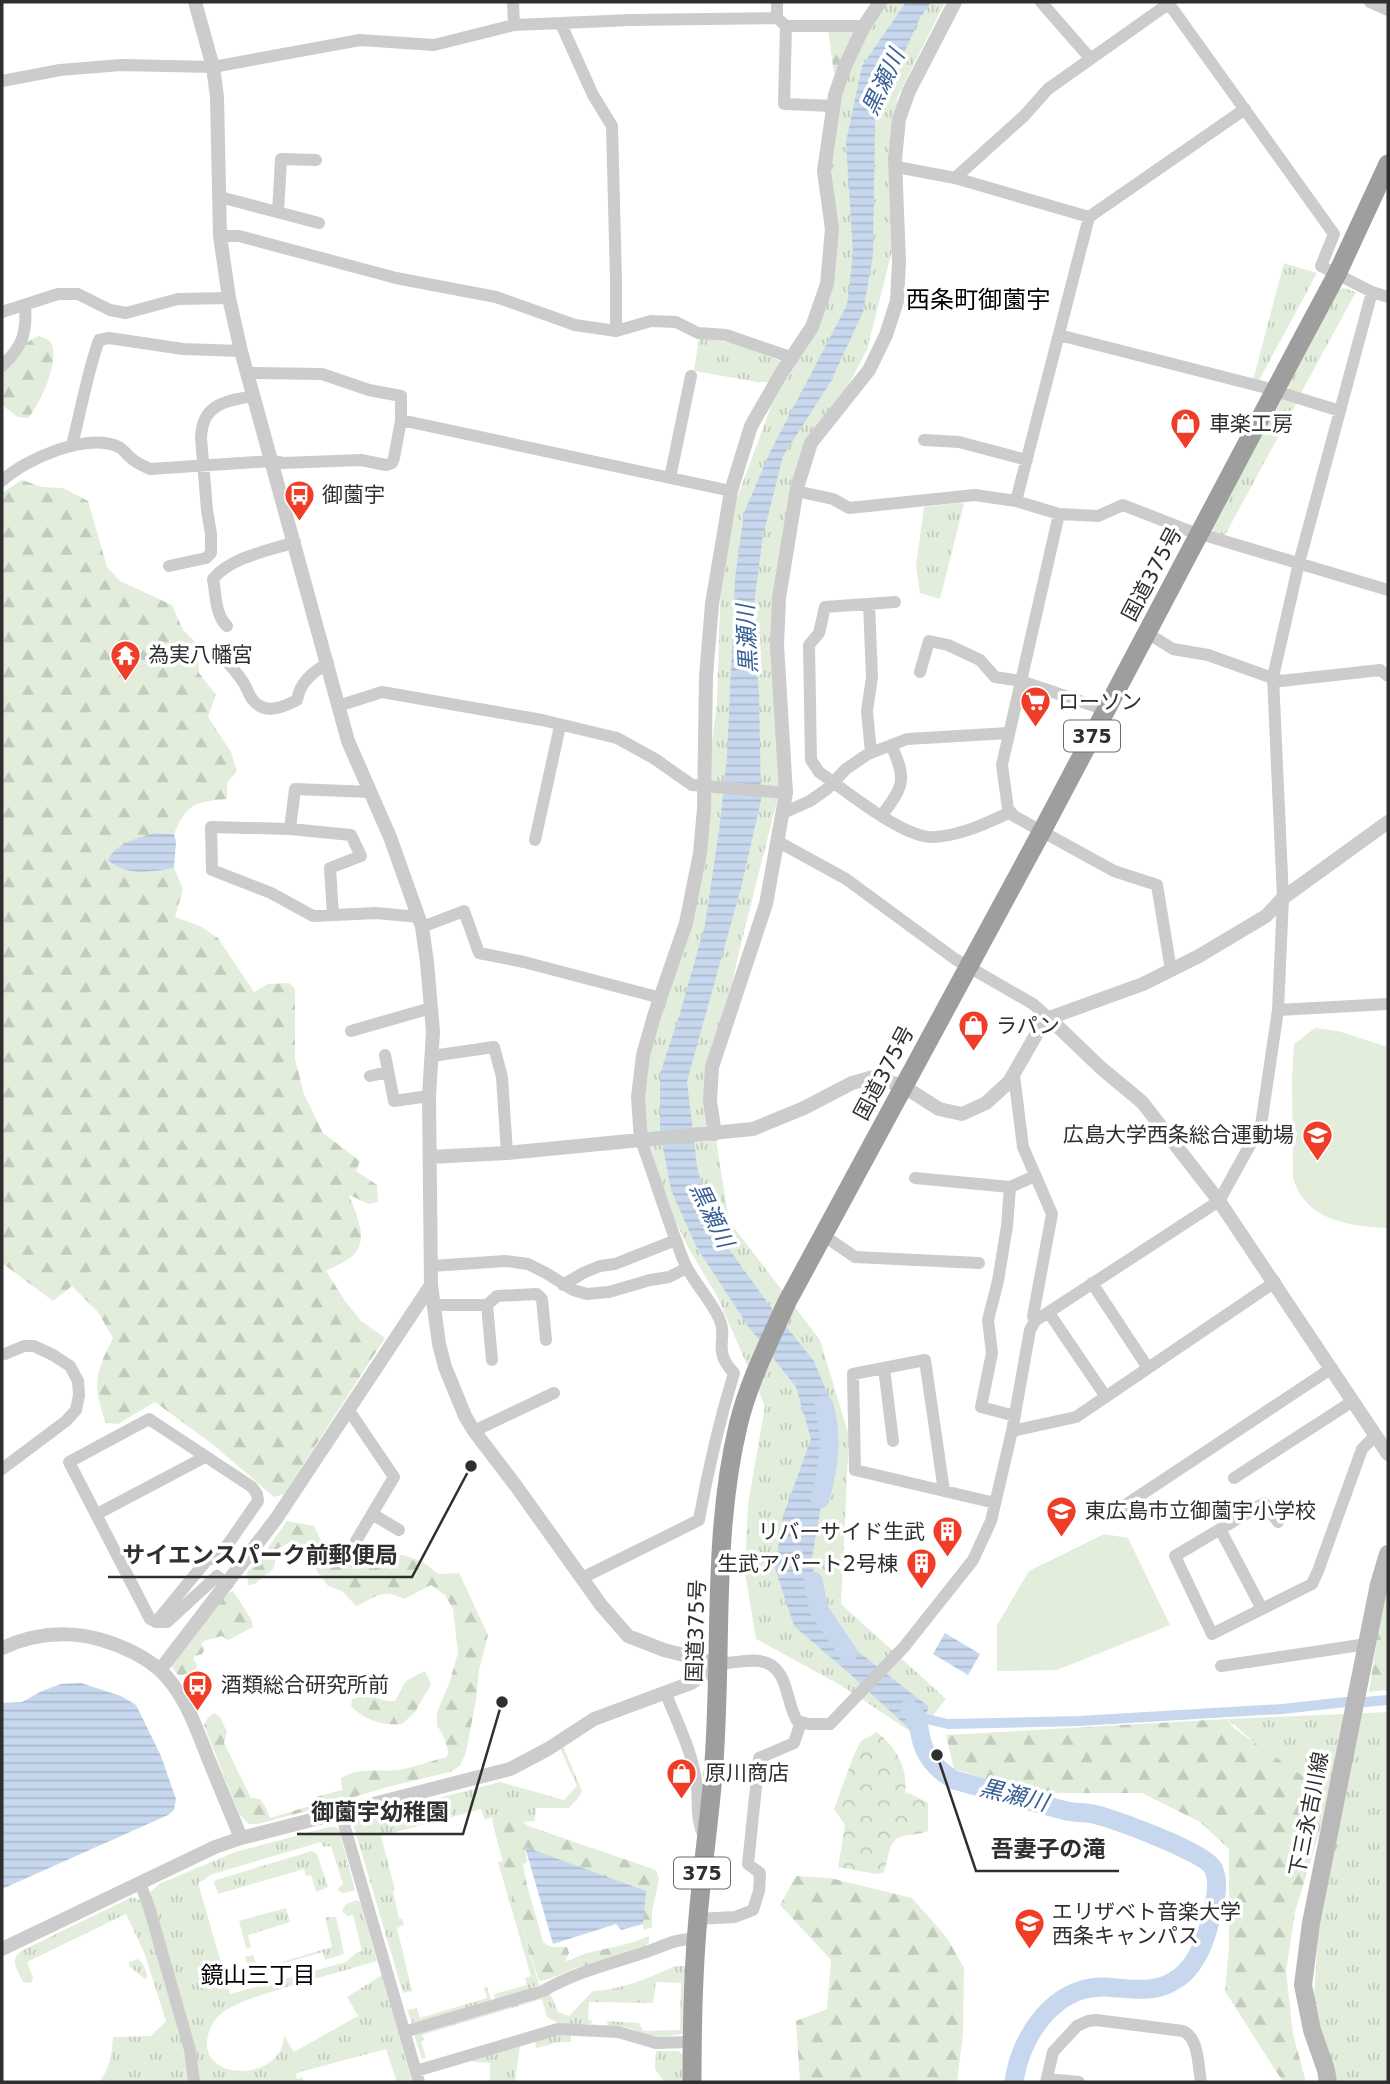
<svg xmlns="http://www.w3.org/2000/svg" width="1390" height="2084" font-family="'DejaVu Sans','Noto Sans JP',sans-serif">
	<style>
		.grass { fill: url(#grass-tufts) }
		.forest { fill: url(#forest-firs) }
		.park { fill: url(#park-crowns) }
		.pitch { fill: #e2eddc }
		.water { fill: url(#water-rules) }
		.lines { fill: none; stroke-linecap: round; stroke-linejoin: round }
		.canal { stroke: #c7d8ee; stroke-width: 10 }
		.river { stroke: #c7d8ee; stroke-width: 19 }
		.minor { stroke: #ccc; stroke-width: 12 }
		.tertiary { stroke: #ccc; stroke-width: 14 }
		.secondary { stroke: #b9b9b9; stroke-width: 18 }
		.trunk { stroke: #9e9e9e; stroke-width: 19 }
		.labels { text-anchor: middle; dominant-baseline: central; stroke-width: 7; stroke-linejoin: round; paint-order: stroke }
		.shield { fill: #fff; stroke: #6d6d6d; stroke-width: 2 }
		.shield-label { font-size: 19px; font-weight: bold; fill: #2f2f2f }
		.poi-label { font-size: 21px; fill: #2f2f2f; stroke: #fff; text-anchor: start }
		.street-label { font-size: 21px; fill: #2f2f2f; stroke: #fff }
		.water-label { font-size: 23px; font-style: italic; fill: #386096; stroke: #fff }
		.neighbourhood-label { font-size: 23px; fill: #000; stroke: #fff }
		.quarter-label { font-size: 24px; fill: #000; stroke: #fff }
		.leader { fill: none; stroke: #2f2f2f; stroke-width: 2.5 }
		.callout-dot { fill: #2f2f2f; stroke: #fff; stroke-width: 2.5 }
		.callout-label { font-size: 23px; text-anchor: middle; font-weight: bold; fill: #2f2f2f; stroke: #fff; stroke-width: 7; stroke-linejoin: round; paint-order: stroke }
	</style>
	<defs>
		<pattern id="grass-tufts" width="24" height="20" patternUnits="userSpaceOnUse" patternTransform="scale(1.75)"><rect width="24" height="20" fill="#e2eddc"/><path d="M3 7l-1-3M5 7V3M7 7l1-3M15 17l-1-3M17 17v-4M19 17l1-3" fill="none" stroke="#c2ccbd"/></pattern>
		<pattern id="forest-firs" width="22" height="20" patternUnits="userSpaceOnUse" patternTransform="scale(1.75)"><rect width="22" height="20" fill="#e2eddc"/><path d="M5 1l3.5 6h-7zM16 11l3.5 6h-7z" fill="#c2ccbd"/></pattern>
		<pattern id="park-crowns" width="20" height="18" patternUnits="userSpaceOnUse" patternTransform="scale(1.75)"><rect width="20" height="18" fill="#e2eddc"/><path d="M2 6a3 3 0 1 1 6 0M12 15a3 3 0 1 1 6 0" fill="none" stroke="#c2ccbd"/></pattern>
		<pattern id="water-rules" width="6" height="5" patternUnits="userSpaceOnUse" patternTransform="scale(1.75)"><rect width="6" height="5" fill="#c7d8ee"/><path d="M0 2.5h6" fill="none" stroke="#abbacc"/></pattern>
	</defs>
	<rect width="100%" height="100%" fill="#fff"/>
	<path class="grass" d="M886,2H945L897,98L898,227L867,350L837,406L808,444L777,645L781,785L737,960L710,1101L729,1221L820,1340L849,1436L841,1604L946,1699L917,1736L842,1686L756,1639L745,1572L748,1505L765,1406L717,1296L689,1249L663,1196L639,1117L655,1013L695,877L717,702L722,538L772,404L826,309L824,171L845,66Z
		M1284,263L1317,273L1258,382L1253,380Z
		M1344,288L1356,292L1301,393L1290,390L1287,384L1337,290Z
		M699,338L733,343L783,362L769,382H758L694,371Z
		M1285,397L1297,402L1224,537L1215,533L1210,526L1278,399Z
		M959,503L964,504L940,599L920,593L916,566L924,507Z
		M1388,1712V2082H1332L1312,2030L1326,1803L1227,1719Z
		M559,1746H563L582,1791L579,1797L569,1808H536L535,1821L523,1822C511,1812 499,1814 485,1820L481,1809L381,1836L395,1890L393,1891L399,1919L402,1918L404,1925L397,1928L412,1991L403,1993L354,1827L356,1818H362L500,1782L564,1800L577,1786Z
		M329,1827H336L339,1830L355,1890L344,1893L338,1891L339,1887L343,1884L331,1846L324,1847L321,1842L213,1874L198,1883L230,1994L346,1962L356,1953L362,1951L353,1915L347,1916L342,1911L346,1904L357,1900L360,1902L377,1961C349,1969 321,1977 294,1985C271,1992 248,1998 228,2009C220,2013 213,2021 210,2029C189,2083 283,2084 284,2036L294,2052L358,2016L347,1997L382,1975L412,2082H397L386,2049L296,2073L297,2079L302,2077L304,2082H199L150,1896V1892L161,1883L235,1852Z
		M312,1851L317,1854L328,1887L316,1892L311,1875L306,1876L304,1869L218,1894L214,1882L216,1880Z
		M503,1861L539,1985L531,1988V1991L496,2001L494,1994L527,1985L525,1978L531,1976L498,1862Z
		M132,1897L142,1901L182,2042L188,2067V2082H99C110,2068 112,2054 113,2037L151,2036L166,2021L144,1952L126,1914L27,1962L33,1978L32,1982L27,1983L23,1982C17,1968 8,1960 23,1950Z
		M286,1908L290,1922L248,1935L251,1947L246,1948L239,1921Z
		M325,1917H336L344,1954L325,1960L323,1952L250,1973L245,1957L253,1955L258,1969L332,1947Z
		M138,1959C144,1963 148,1973 146,1980L129,1966V1962Z
		M675,1966H688L684,2034L650,2038L630,2028L608,2026L607,2021L639,2023L643,2031L680,2030L681,1983L656,1982L653,2003L589,2002L588,2020L592,2021L591,2024H560L547,2017L542,1999L422,2035L424,2040L421,2042L426,2058L422,2059L415,2038V2034L550,1993L558,2012L569,2016L593,1991C621,1990 649,1978 675,1966Z
		M487,1987L492,2003L413,2025L407,2010L417,2008L420,2018L487,1998L484,1988Z
		M559,2034H571V2042H559L536,2048L535,2042Z
		M520,2046L515,2082L490,2081V2063L468,2061Z
		M656,2051H678L685,2056L684,2082H664L655,2069Z"/>
	<path class="forest" d="M828,29L854,31V38L834,74Z
		M39,336C44,338 50,339 52,345C59,362 40,405 28,418L18,417L2,405C2,395 0,380 2,370C5,358 27,340 39,336Z
		M22,480L42,487L63,488L88,501L107,567L120,581L172,605L183,630L196,643L199,673L216,695L208,717L231,752L237,771L227,783V799C195,802 187,803 174,834L154,833L108,860C127,877 151,872 174,868L183,889L175,917L200,926L218,938L254,992L268,984L289,983L295,989V1059L304,1094L323,1133L360,1161L356,1171L377,1185L378,1202L369,1204L349,1195C355,1212 369,1237 355,1253C349,1261 334,1266 326,1271L345,1301L361,1321L385,1338L284,1494L274,1497L211,1443L155,1402L118,1424L106,1423C92,1386 95,1373 113,1338L98,1312L72,1286L53,1301L2,1263V493Z
		M287,1521L314,1526L323,1545L330,1554L346,1565L361,1564L387,1554L403,1555L423,1562L438,1574L459,1573L488,1635L479,1670L476,1700L466,1752L460,1766L450,1772L391,1786L310,1810L258,1824H249L239,1814L204,1725L207,1719L214,1713L220,1717L227,1732L224,1743L251,1798L260,1799L265,1806L270,1818L313,1805L316,1797L342,1790L341,1778C359,1767 377,1772 397,1770C413,1768 430,1761 447,1757L448,1751L444,1737L437,1725V1712L449,1684L458,1653L453,1609L445,1595L431,1585L404,1599C382,1587 375,1598 356,1606L342,1591L328,1586L296,1542H290L277,1549L274,1568L255,1584L248,1585L247,1572L260,1559Z
		M1388,1584V1690L1369,1692L1383,1599Z
		M233,1591L251,1619L253,1627L228,1640L222,1636L204,1641L201,1644L205,1649L202,1654L195,1656L193,1659L197,1664L196,1669L183,1675H178L171,1666L175,1659L228,1593Z
		M425,1671L431,1684L415,1712L402,1724C384,1726 363,1720 351,1706L352,1699C376,1692 376,1702 395,1701L406,1681Z
		M1227,1719L1235,1729L1301,1775L1326,1803L1319,1833L1295,1912L1286,1971L1293,2034L1306,2082H1283L1225,1991L1229,1947V1849L1200,1822L1142,1793H1032L954,1769L946,1735Z
		M507,1812L517,1817L528,1826L656,1870L659,1879L652,1912V1927L644,1930L643,1924L525,1847L527,1862L523,1865C527,1892 537,1916 543,1942L551,1947H567L569,1953L565,1961C573,1960 579,1955 587,1953C608,1948 629,1945 649,1936V1943C627,1957 600,1960 576,1968C562,1973 554,1979 539,1981L510,1888L493,1825L492,1817Z
		M796,1876L830,1878L912,1898L947,1938L964,1968L963,2033L957,2082H800L796,2021L827,2009L831,1960L780,1905Z"/>
	<path class="park" d="M877,1732C897,1749 908,1767 905,1793L911,1794L928,1803V1831C919,1835 909,1834 900,1837C887,1841 889,1863 883,1873L876,1874L838,1867L845,1825L834,1809L853,1757L861,1741Z"/>
	<path class="pitch" d="M1315,1028L1338,1031L1388,1047V1228C1350,1227 1305,1220 1293,1178L1292,1079L1294,1044Z
		M1104,1534L1128,1538L1170,1625L1057,1670L997,1671V1625L1029,1571Z"/>
	<path class="water" d="M906,2H931L920,18L875,116L873,255L863,312L831,381L783,456L763,536L752,619L759,693L761,800L741,888L687,1081L697,1166L711,1224L772,1309L814,1361L830,1400L828,1468L812,1557L819,1621L929,1707L917,1736L850,1674L794,1626L775,1568L783,1516L811,1439L796,1387L748,1326L696,1246L671,1190L660,1131V1074L680,1013L705,925L719,831L727,757L735,578L744,513L770,452L847,305L853,254L846,142L862,66Z
		M154,833L174,834L176,842L174,868C150,872 127,877 108,860C116,843 138,838 154,833Z
		M945,1633L980,1654L968,1675L933,1654Z
		M81,1683L121,1696L136,1705L161,1756L176,1799L174,1810L168,1815L2,1889V1703L22,1702L42,1691L61,1684Z
		M525,1847L646,1891L643,1924L621,1930L616,1924L553,1944Z"/>
	<g class="lines">
		<path class="canal" d="M1365,1702L1388,1700
			M918,1717L948,1724L1079,1721L1282,1709L1346,1702"/>
		<path class="river" d="M820,1499C829,1464 833,1440 824,1405
			M813,1581L819,1610L848,1653
			M909,1709C920,1719 917,1720 920,1734C924,1756 936,1769 954,1780C992,1790 1029,1802 1067,1811C1075,1813 1084,1812 1093,1814C1114,1819 1205,1852 1213,1868C1221,1884 1214,1905 1210,1921C1205,1943 1194,1971 1172,1982C1151,1994 1127,1988 1105,1987C1054,1985 1020,2037 1014,2082"/>
		<path class="minor" d="M513,2L514,25
			M1041,2L1090,58
			M1370,2L1388,10
			M1169,4L1334,234L1321,266L1372,292L1388,297
			M777,18V2
			M561,24L593,95L612,126L616,281V331
			M786,26L784,104L833,106
			M2,81L60,70L121,65L213,67L360,40L434,45L514,25L631,20L777,18L786,26H864
			M897,167L955,178L1089,217L1016,501
			M955,178L1024,116L1048,89L1171,2
			M220,197L319,223
			M278,212L281,159L316,160
			M1089,217L1245,109
			M220,236H239L396,278L496,297L575,325L616,331L651,321L676,322L698,333L726,335L793,358
			M2,312L58,294H78L110,310L126,313L178,299L229,298
			M1059,335L1263,387L1340,411
			M2,366C23,346 27,333 25,305
			M247,373L322,374L369,390L401,396V420L731,491
			M924,440L959,442L1027,460
			M72,445C81,410 87,374 99,340L109,338L183,349L241,351
			M670,478L691,376
			M2,481C25,459 87,432 119,447C123,449 127,455 131,458C136,463 143,466 150,469L273,461L283,463L361,460L386,465L392,463L394,458L401,420
			M796,491L833,499L849,508L975,495L1016,501L1059,514L1098,516L1123,505L1187,530L1388,590
			M1059,514L1002,765L1008,809L1014,816L1114,871L1157,885L1171,970
			M169,566L206,558L211,553V534L207,510L201,438C202,404 225,401 254,396
			M895,602L825,607L819,633L809,645L811,760L819,772C845,790 905,840 935,837C963,835 986,823 1011,812
			M869,604L872,677L867,711L871,753
			M227,626C215,615 216,594 213,579C231,557 268,551 295,542
			M1147,633L1173,649L1208,655L1281,681L1380,670L1388,676
			M220,653C227,662 235,670 241,679C246,685 248,693 252,699C264,715 282,708 297,700C300,682 313,672 328,663
			M920,672L929,641L948,645L980,660L995,677L1021,681L1106,710
			M338,706L382,692L542,720L617,738L655,759L692,785L786,793
			M783,813L810,801L827,789L846,769L868,754L907,739L1009,733
			M882,815C904,786 907,779 891,745
			M290,829L295,789L371,792
			M535,840L560,726
			M777,841L846,879L955,959L1033,1004L1049,1018
			M333,915L330,868L361,856L351,835L290,829L211,827L212,870L271,893L313,916L376,913L419,917
			M422,927L464,911L479,953L524,962L661,998
			M1278,1010L1388,1004
			M351,1031L431,1008
			M385,1055L394,1101L429,1096
			M432,1056L494,1047L502,1077L507,1153
			M1014,1075L1023,1147L1052,1214L1033,1316L1035,1321
			M370,1076L388,1072
			M915,1178L1010,1187
			M823,1235L855,1257L979,1263
			M431,1266L506,1261L528,1264L546,1273L573,1290L587,1294L609,1292L650,1280L669,1277L687,1268
			M1092,1283L1148,1368
			M563,1285L583,1273L600,1266L615,1264L676,1240
			M433,1305H487L497,1296L537,1294L542,1299L546,1340
			M487,1305L492,1360
			M1049,1313L1106,1397
			M884,1368L893,1441
			M348,1409L394,1477L356,1541
			M1015,1416L981,1407L992,1353L988,1320L998,1281L1007,1226L1010,1187L1035,1176
			M474,1431L554,1393
			M1012,1431L1076,1417L1275,1282
			M2,1469L66,1421L76,1410L79,1395L78,1381L70,1366L53,1355L34,1346H24L5,1354
			M1234,1478L1353,1401
			M944,1491L925,1360L853,1374L855,1470L995,1503
			M1121,1508L1332,1368
			M97,1514L205,1457
			M372,1514L399,1530
			M1278,1522L1264,1503L1175,1556L1212,1634L1312,1584L1318,1571L1362,1449L1376,1435
			M1220,1529L1262,1609
			M582,1578L699,1520C708,1470 719,1422 734,1373C711,1349 729,1340 719,1318C710,1299 697,1286 687,1268C682,1259 679,1247 675,1238C663,1206 653,1173 641,1141
			M156,1622L207,1560L219,1557L258,1501L257,1494L252,1487L149,1419L69,1462L150,1619L156,1622H167L217,1576L228,1584
			M719,1664C749,1661 776,1651 786,1689C790,1701 791,1710 797,1721L809,1724H830L904,1647L973,1560L991,1521L1012,1431L1030,1330L1035,1321L1219,1201L1261,1125L1278,1010L1283,898L1273,677L1299,563L1372,292
			M1221,1666L1367,1644
			M665,1692C677,1721 691,1749 696,1780C700,1802 694,1817 705,1839
			M341,1814L419,2082
			M140,1883L149,1907L190,2050L194,2082
			M698,1919L735,1917L753,1910L759,1891L760,1873L748,1864L759,1758L794,1743L801,1722
			M404,2032L543,1991C574,1973 606,1965 640,1954C661,1948 673,1938 697,1939
			M416,2071L558,2029L618,2032L656,2043L692,2042
			M1047,2079L1079,2082
			M1046,2082L1053,2052L1077,2026L1088,2021L1096,2020L1183,2031C1199,2038 1198,2066 1201,2082"/>
		<path class="tertiary" d="M195,2L213,67L217,97L220,236L229,298L241,351L348,741L390,837L422,927L427,962L433,1032L429,1096L431,1285L439,1344L445,1367L465,1416L474,1431L516,1486L601,1605L628,1636L664,1650L719,1664
			M1049,1018L1101,1068L1142,1102L1219,1201L1388,1454
			M715,1134L710,1101L712,1067L766,904L786,793L777,645L779,598L797,488L811,443L869,370L886,335L897,301L899,262L895,159L899,119L909,91L955,2
			M641,1141L638,1097L643,1055L655,1013L686,923L700,853L704,809L706,676L712,604L731,491L751,426L782,372L812,327L827,284L832,229L824,171L835,95L845,66L864,26L880,2
			M430,1157L507,1153L753,1129L804,1108L852,1083L873,1077L903,1086L939,1109L962,1114L986,1103L1009,1082L1036,1035L1049,1018L1143,984L1199,956L1266,916L1283,898L1388,822
			M2,1648C33,1634 68,1630 102,1640C122,1646 142,1655 159,1669C184,1692 196,1727 208,1758C219,1785 230,1811 241,1838
			M160,1670L276,1519L431,1285
			M2,1949L215,1847L241,1838L510,1769L548,1749L594,1719L691,1683L719,1664"/>
		<path class="secondary" d="M1328,2082L1326,2070L1312,2030L1303,1985L1311,1923L1379,1584L1388,1554"/>
		<path class="trunk" d="M692,2082C692,2027 693,1972 698,1918C702,1870 709,1823 713,1775C723,1659 711,1539 738,1426C748,1383 769,1342 787,1302L1042,831L1299,345L1337,274L1388,164"/>
	</g>
	<defs>
		<symbol id="shop-pin" viewBox="-11 -11 22 30"><path d="M0 17L-7.5 6A9.5 9.5 0 1 1 7.5 6Z" fill="#ef3d28" stroke="#fff"/><path d="M-5-2.5h2.3a2.7 3.5 0 0 1 5.4 0H5L5.5 6h-11ZM-1.5-2.5h3a1.5 2.3 0 0 0-3 0Z" fill="#fff"/></symbol>
		<symbol id="bus-pin" viewBox="-11 -11 22 30"><path d="M0 17L-7.5 6A9.5 9.5 0 1 1 7.5 6Z" fill="#ef3d28" stroke="#fff"/><path d="M-5-6H5V4H4V6H2V4H-2V6H-4V4H-5ZM-3.5-4V0h7V-4ZM-3.5 1.2v1.5H-2V1.2ZM2 1.2v1.5H3.5V1.2Z" fill="#fff"/></symbol>
		<symbol id="temple-pin" viewBox="-11 -11 22 30"><path d="M0 17L-7.5 6A9.5 9.5 0 1 1 7.5 6Z" fill="#ef3d28" stroke="#fff"/><path d="M0-6L5-2H3V0L6.5 2.5H4V6H1.5V3h-3V6H-4V2.5H-6.5L-3 0V-2H-5Z" fill="#fff"/></symbol>
		<symbol id="supermarket-pin" viewBox="-11 -11 22 30"><path d="M0 17L-7.5 6A9.5 9.5 0 1 1 7.5 6Z" fill="#ef3d28" stroke="#fff"/><path d="M-6-5.5h2.5l.6 2H6L4.5 2H-2.5L-4.4-4H-6ZM-1.5 3.2a1.3 1.3 0 1 0 .1 0ZM3 3.2a1.3 1.3 0 1 0 .1 0Z" fill="#fff"/></symbol>
		<symbol id="university-pin" viewBox="-11 -11 22 30"><path d="M0 17L-7.5 6A9.5 9.5 0 1 1 7.5 6Z" fill="#ef3d28" stroke="#fff"/><path d="M0-5L7-2L0 1L-7-2ZM-4 1L0 2.5L4 1V4Q0 6-4 4Z" fill="#fff"/></symbol>
		<symbol id="school-pin" viewBox="-11 -11 22 30"><path d="M0 17L-7.5 6A9.5 9.5 0 1 1 7.5 6Z" fill="#ef3d28" stroke="#fff"/><path d="M0-5L7-2L0 1L-7-2ZM-4 1L0 2.5L4 1V4Q0 6-4 4Z" fill="#fff"/></symbol>
		<symbol id="building-pin" viewBox="-11 -11 22 30"><path d="M0 17L-7.5 6A9.5 9.5 0 1 1 7.5 6Z" fill="#ef3d28" stroke="#fff"/><path d="M-4-6H4V6H1V3H-1V6H-4ZM-2.5-4.3h1.7v1.8h-1.7ZM.8-4.3h1.7v1.8H.8ZM-2.5-1h1.7V.8h-1.7ZM.8-1h1.7V.8H.8Z" fill="#fff"/></symbol>
	</defs>
	<g fill-rule="evenodd">
		<use href="#shop-pin" x="1168" y="406" width="35" height="47"/>
		<use href="#bus-pin" x="282" y="478" width="35" height="47"/>
		<use href="#temple-pin" x="108" y="638" width="35" height="47"/>
		<use href="#supermarket-pin" x="1018" y="684" width="35" height="47"/>
		<use href="#shop-pin" x="956" y="1008" width="35" height="47"/>
		<use href="#university-pin" x="1300" y="1118" width="35" height="47"/>
		<use href="#school-pin" x="1044" y="1494" width="35" height="47"/>
		<use href="#building-pin" x="930" y="1514" width="35" height="47"/>
		<use href="#building-pin" x="904" y="1546" width="35" height="47"/>
		<use href="#bus-pin" x="180" y="1668" width="35" height="47"/>
		<use href="#shop-pin" x="664" y="1756" width="35" height="47"/>
		<use href="#university-pin" x="1012" y="1906" width="35" height="47"/>
	</g>
	<g class="labels">
		<g class="shield">
			<rect x="1064" y="720.5" width="56" height="31" rx="5"/>
			<rect x="674" y="1857.5" width="56" height="31" rx="5"/>
		</g>
		<g class="shield-label">
			<text x="1092" y="736">375</text>
			<text x="702" y="1873">375</text>
		</g>
		<g class="poi-label">
			<text x="1209" y="424">車楽工房</text>
			<text x="322" y="495">御薗宇</text>
			<text x="148" y="655">為実八幡宮</text>
			<text x="1058" y="702">ローソン</text>
			<text x="996" y="1026">ラパン</text>
			<text x="1294" y="1135" text-anchor="end">広島大学西条総合運動場</text>
			<text x="1085" y="1511">東広島市立御薗宇小学校</text>
			<text x="925" y="1532" text-anchor="end">リバーサイド生武</text>
			<text x="898" y="1564" text-anchor="end">生武アパート2号棟</text>
			<text x="221" y="1685">酒類総合研究所前</text>
			<text x="705" y="1773">原川商店</text>
			<text x="1052" y="1912">エリザベト音楽大学<tspan x="1052" dy="24">西条キャンパス</tspan></text>
		</g>
		<g class="street-label">
			<text transform="translate(1152 574) rotate(-62)">国道375号</text>
			<text transform="translate(884 1073) rotate(-62)">国道375号</text>
			<text transform="translate(696 1631) rotate(-88)">国道375号</text>
			<text transform="translate(1309 1814) rotate(-79)">下三永吉川線</text>
		</g>
		<g class="water-label">
			<text transform="translate(883 82) rotate(-65)">黒瀬川</text>
			<text transform="translate(747 639) rotate(-93)">黒瀬川</text>
			<text transform="translate(712 1215) rotate(64)">黒瀬川</text>
			<text transform="translate(1014 1795) rotate(14)">黒瀬川</text>
		</g>
		<g class="neighbourhood-label">
			<text x="258" y="1975">鏡山三丁目</text>
		</g>
		<g class="quarter-label">
			<text x="978" y="300">西条町御薗宇</text>
		</g>
	</g>
	<path class="leader" d="M471 1466L412 1577H108M502 1702L463 1834H297M937 1755L976 1871H1119"/>
	<g class="callout-dot">
		<circle cx="471" cy="1466" r="7"/>
		<circle cx="502" cy="1702" r="7"/>
		<circle cx="937" cy="1755" r="7"/>
	</g>
	<g class="callout-label">
		<text x="260" y="1563">サイエンスパーク前郵便局</text>
		<text x="380" y="1820">御薗宇幼稚園</text>
		<text x="1048" y="1857">吾妻子の滝</text>
	</g>
	<rect width="1390" height="2084" fill="none" stroke="#2f2f2f" stroke-width="7"/>
</svg>
